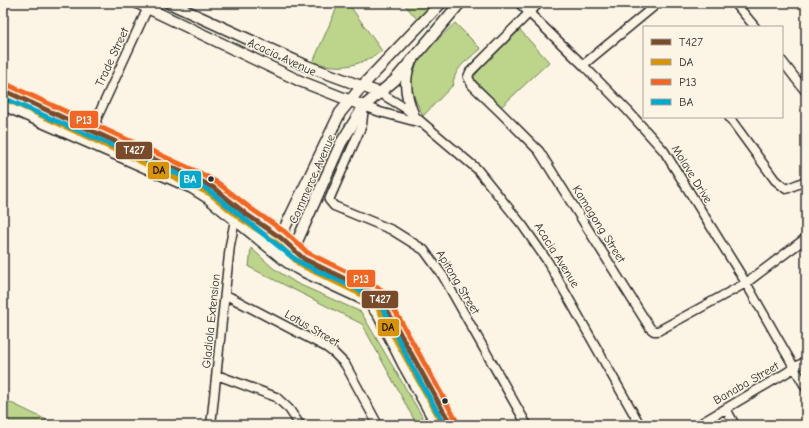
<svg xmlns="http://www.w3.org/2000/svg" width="809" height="428" font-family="'Comic Neue',sans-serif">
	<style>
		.green { fill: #bcd58b; stroke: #74805b }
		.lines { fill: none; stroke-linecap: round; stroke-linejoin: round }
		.minor-casing { stroke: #2b2b2b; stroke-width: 11 }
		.major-casing { stroke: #2b2b2b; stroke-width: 13 }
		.minor { stroke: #fcf5e5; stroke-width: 8 }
		.major { stroke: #fcf5e5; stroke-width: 10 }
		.bus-1-casing { stroke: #fcf5e5; stroke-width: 8 }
		.bus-2-casing { stroke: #fcf5e5; stroke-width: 8 }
		.bus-3-casing { stroke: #fcf5e5; stroke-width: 8 }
		.bus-4-casing { stroke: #fcf5e5; stroke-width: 8 }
		.bus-1 { stroke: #7a4b2a; stroke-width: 5 }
		.bus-2 { stroke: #d89406; stroke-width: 5 }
		.bus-3 { stroke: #f26522; stroke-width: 5 }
		.bus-4 { stroke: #00a9ce; stroke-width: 5 }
		.bus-dot { fill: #2b2b2b; stroke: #fcf5e5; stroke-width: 1.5 }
		.labels { text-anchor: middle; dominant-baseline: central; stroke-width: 3; stroke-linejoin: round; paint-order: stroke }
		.street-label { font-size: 12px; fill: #2b2b2b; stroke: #fcf5e5 }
		.line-badge { stroke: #fcf5e5; stroke-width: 1.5 }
		.badge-label { font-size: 11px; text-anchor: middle; font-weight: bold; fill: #fff }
		.pale-badge-label { font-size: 11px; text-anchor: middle; font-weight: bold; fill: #111 }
	</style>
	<rect width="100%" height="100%" fill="#fcf5e5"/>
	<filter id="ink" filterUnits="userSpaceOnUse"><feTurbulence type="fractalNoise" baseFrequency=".025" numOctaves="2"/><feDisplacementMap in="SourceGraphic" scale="8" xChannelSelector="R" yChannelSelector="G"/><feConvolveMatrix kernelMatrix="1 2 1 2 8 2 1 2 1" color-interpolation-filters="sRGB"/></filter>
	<g filter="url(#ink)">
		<path class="green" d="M344,3H348L382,51C357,67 342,70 313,62L338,5Z
			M403,3H433L417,19Z
			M455,23L481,49C468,60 457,65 453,82L454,84L423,116C418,105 410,91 410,78C411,63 444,34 455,23Z
			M520,30L549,62L501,107L473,78L482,67Z
			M251,248L273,268L296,283L361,312L427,425H417L362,324L249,267Z
			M3,399L57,425H3Z"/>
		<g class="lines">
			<defs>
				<path id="minor" d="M519,3L583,65L628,111L664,151L746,283L806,388
					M539,3L470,72L468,77L472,85L499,111L539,151L650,328L654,331H658L746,283L806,238
					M735,3L755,27
					M782,61L806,92
					M583,65L658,3
					M380,93L405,108L477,169L523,226L548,262L640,425
					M729,117L775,180L786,189L803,182L806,179
					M421,123L380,112L364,106L362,125L329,200L334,206L392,230L424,250L443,276L527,425
					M78,138L84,126L96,120L150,3
					M95,145L99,134L96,120
					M226,295L326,347L334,353L345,364L378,425
					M217,375L276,397L289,409L300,425
					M726,409L735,425
					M211,425L230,245L235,220
					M698,425L806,361"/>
				<path id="major" d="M137,3L300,81L364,106
					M169,3L307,66L380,93
					M410,64C402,82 407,100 414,116
					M3,90L197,179L214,188L246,214L281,238L304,259L374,293L383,303L451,425
					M3,105L192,188L208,198L287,262L298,269L369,302L379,316L403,364L437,425
					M277,244L340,113L362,86L441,3
					M291,255L341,143L364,106L395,80L460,3"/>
			</defs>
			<use href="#minor" class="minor-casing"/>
			<use href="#major" class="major-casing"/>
			<use href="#minor" class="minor"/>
			<use href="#major" class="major"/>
			<defs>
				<path id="bus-1" d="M3,90L197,179L214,188L246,214L281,238L304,259L374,293L383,303L451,425"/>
				<path id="bus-2" d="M3,98L210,194L242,220L277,243L300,265L370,299L377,307L443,425"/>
				<path id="bus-3" d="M6,84L200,173L218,183L250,208L285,232L308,253L378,287L389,300L457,422"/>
				<path id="bus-4" d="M6,99L196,182L212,193L291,256L301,263L374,297L385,312L409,361L443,422"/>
			</defs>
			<use href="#bus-1" class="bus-1-casing"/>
			<use href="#bus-2" class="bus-2-casing"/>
			<use href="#bus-3" class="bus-3-casing"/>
			<use href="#bus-4" class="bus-4-casing"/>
			<use href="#bus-1" class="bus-1"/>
			<use href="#bus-2" class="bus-2"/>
			<use href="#bus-3" class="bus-3"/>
			<use href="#bus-4" class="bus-4"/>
		</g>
	</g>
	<g class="bus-dot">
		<circle cx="211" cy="179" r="3.5"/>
		<circle cx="445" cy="401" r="3.5"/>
	</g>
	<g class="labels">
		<g class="street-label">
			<text transform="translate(112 57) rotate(-65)">Trade Street</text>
			<text transform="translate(282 57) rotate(25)">Acacia Avenue</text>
			<text transform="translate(692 174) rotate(58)">Molave Drive</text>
			<text transform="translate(312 179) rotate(-66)">Commerce Avenue</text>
			<text transform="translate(599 224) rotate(58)">Kamagong Street</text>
			<text transform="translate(557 255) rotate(58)">Acacia Avenue</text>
			<text transform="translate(458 282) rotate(59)">Apitong Street</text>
			<text transform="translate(211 321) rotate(-84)">Gladiola Extension</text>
			<text transform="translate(312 328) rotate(30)">Lotus Street</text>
			<text transform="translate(746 383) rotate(-30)">Banaba Street</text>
		</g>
	</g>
	<g class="line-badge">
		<rect x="69" y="110" width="30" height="19" rx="4" fill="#f26522"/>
		<rect x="115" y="141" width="38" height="19" rx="4" fill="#7a4b2a"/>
		<rect x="147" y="161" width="23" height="19" rx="4" fill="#d89406"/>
		<rect x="179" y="170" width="23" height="19" rx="4" fill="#00a9ce"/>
		<rect x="346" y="269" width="30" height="19" rx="4" fill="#f26522"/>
		<rect x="361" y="290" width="38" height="19" rx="4" fill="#7a4b2a"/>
		<rect x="377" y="318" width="23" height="19" rx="4" fill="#d89406"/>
	</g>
	<g class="badge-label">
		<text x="84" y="124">P13</text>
		<text x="134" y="154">T427</text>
		<text x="190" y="183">BA</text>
		<text x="361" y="283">P13</text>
		<text x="380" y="303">T427</text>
	</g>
	<g class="pale-badge-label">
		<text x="159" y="174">DA</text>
		<text x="388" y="331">DA</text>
	</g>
	<rect width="809" height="428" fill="none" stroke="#fcf5e5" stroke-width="16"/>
	<rect x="8" y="8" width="793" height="412" fill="none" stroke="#2b2b2b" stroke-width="1.5" filter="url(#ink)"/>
	<rect x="643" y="26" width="140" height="92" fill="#fcf5e5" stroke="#a8a49b"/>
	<rect x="651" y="39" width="20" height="6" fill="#7a4b2a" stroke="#a8a49b"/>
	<text x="679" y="46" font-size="12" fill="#2b2b2b">T427</text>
	<rect x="651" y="59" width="20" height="6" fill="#d89406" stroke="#a8a49b"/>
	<text x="679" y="66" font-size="12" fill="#2b2b2b">DA</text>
	<rect x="651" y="79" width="20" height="6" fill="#f26522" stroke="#a8a49b"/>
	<text x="679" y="86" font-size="12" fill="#2b2b2b">P13</text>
	<rect x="651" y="99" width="20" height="6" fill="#00a9ce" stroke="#a8a49b"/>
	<text x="679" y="106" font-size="12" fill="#2b2b2b">BA</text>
</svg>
